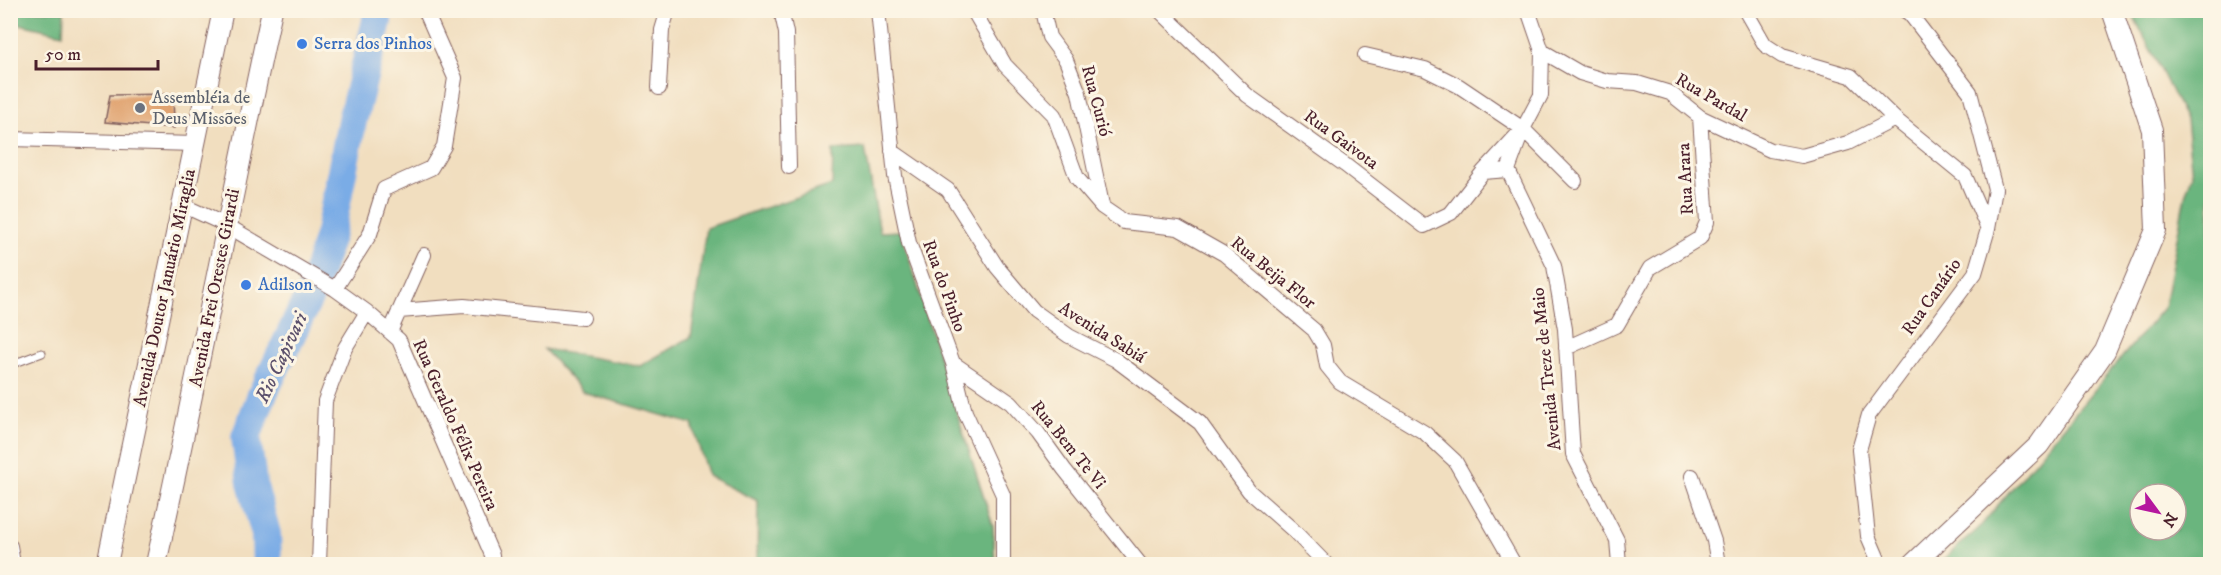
<svg xmlns="http://www.w3.org/2000/svg" width="2221" height="575" font-family="'IM FELL DW Pica',serif">
	<style>
		.forest { fill: #6ab57e; stroke: #5a6a54; stroke-width: 1.5; fill-rule: evenodd }
		.lines { fill: none; stroke-linecap: round; stroke-linejoin: round }
		.river { stroke: #7aace6; stroke-width: 30 }
		.building { fill: #e0a26e }
		.lane-casing { stroke: #84625f; stroke-width: 9 }
		.street-casing { stroke: #84625f; stroke-width: 16 }
		.secondary-casing { stroke: #84625f; stroke-width: 22 }
		.lane { stroke: #fff; stroke-width: 7 }
		.street { stroke: #fff; stroke-width: 14 }
		.secondary { stroke: #fff; stroke-width: 20 }
		.shop-dot { fill: #3f7fe0; stroke: #fcf5e5; stroke-width: 2 }
		.worship-dot { fill: #6b7280; stroke: #fcf5e5; stroke-width: 2 }
		.labels { text-anchor: middle; dominant-baseline: central; stroke-width: 6; stroke-linejoin: round; paint-order: stroke }
		.shop-label { font-size: 18px; fill: #366cbe; stroke: #fcf5e5; text-anchor: start }
		.worship-label { font-size: 18px; fill: #5b616d; stroke: #fcf5e5; text-anchor: start }
		.street-label { font-size: 18px; fill: #4a1f2b; stroke: #fcf5e5 }
		.water-label { font-size: 20px; font-style: italic; fill: #5b506c; stroke: #fcf5e5 }
	</style>
	<rect width="100%" height="100%" fill="#fcf5e5"/>
	<filter id="ink" filterUnits="userSpaceOnUse"><feTurbulence type="fractalNoise" baseFrequency=".0167" numOctaves="2"/><feDisplacementMap in="SourceGraphic" scale="12" xChannelSelector="R" yChannelSelector="G"/><feConvolveMatrix kernelMatrix="1 2 1 2 8 2 1 2 1" color-interpolation-filters="sRGB"/></filter>
	<filter id="wash" filterUnits="userSpaceOnUse"><feTurbulence type="fractalNoise" baseFrequency=".008" numOctaves="4" result="noise"/><feDisplacementMap in="SourceGraphic" scale="24" xChannelSelector="R" yChannelSelector="G"/><feGaussianBlur stdDeviation="1.35" result="paint"/><feColorMatrix in="noise" values="0 0 0 0 0 0 0 0 0 0 0 0 0 0 0 0 0 1.4 0 .05"/><feComposite in="paint" operator="in"/></filter>
	<g filter="url(#wash)">
		<rect width="100%" height="100%" fill="#f1debf"/>
		<path class="forest" d="M11,10L64,11L63,34L11,22Z
			M2131,11H2210V564H1938L1978,529L2164,307L2185,196L2192,175L2186,120ZM2140,494H2176V530H2140Z
			M865,148L880,232L901,231L941,363L993,526L995,564H757L758,501L708,476L692,424L583,392L544,349L640,366L691,337L706,228L832,185L833,150Z"/>
		<g class="lines">
			<path class="river" d="M267,564L266,534L252,483L246,437L262,395L313,288L330,233L352,121L377,21V10"/>
		</g>
		<g id="blocks">
			<path class="building" d="M173,94L174,128L105,122L110,95Z"/>
		</g>
	</g>
	<g filter="url(#ink)">
		<use href="#blocks" fill-opacity="0" stroke="#84625f" stroke-width="1.5"/>
		<g class="lines">
			<defs>
				<path id="lane" d="M10,365L42,353"/>
				<path id="street" d="M781,10L786,33L789,167
					M878,10L895,176L909,243L953,363L965,412L1003,495V564
					M973,10L1005,65L1054,115L1077,178L1102,207L1124,222L1178,228L1224,254L1314,330L1323,345L1327,366L1340,382L1425,433L1455,461L1514,564
					M1043,10L1049,37L1066,60L1079,93L1102,205
					M1159,10L1247,95L1345,165L1424,226L1451,213L1483,172L1508,170
					M1745,10L1765,45L1782,56L1851,76L1895,119L1965,176L1988,229L1975,273L1869,415L1859,450L1868,536L1880,564
					M1904,10L1910,14L1970,92L1995,189L1988,229
					M1542,51L1580,73L1607,81L1637,83L1670,93L1700,117L1770,150L1802,156L1848,143L1895,119
					M1365,55L1425,69L1459,86L1523,129L1575,181
					M659,88L662,30L668,10
					M10,139L195,144
					M892,151L948,190L997,267L1034,311L1069,336L1116,360L1200,423L1249,491L1293,530L1326,564
					M1508,170L1554,266L1565,329L1573,454L1617,540L1619,564
					M1508,170L1523,129L1541,95L1542,51L1528,10
					M1483,172L1519,133
					M182,205L226,225L335,289L367,312L399,340L492,555L493,564
					M335,289L370,234L384,189L431,168L444,146L455,78L425,10
					M399,311L464,306L583,318
					M390,332L424,255
					M1566,348L1617,325L1650,268L1700,238L1707,222L1700,117
					M953,363L1011,403L1038,433L1064,469L1140,564
					M1692,476L1714,541L1718,564
					M10,546L13,564
					M319,564L325,401L345,348L367,312"/>
				<path id="secondary" d="M107,564L223,10
					M156,564C197,380 232,195 272,10
					M1913,564L2039,445L2105,351L2156,230L2152,130L2112,10"/>
			</defs>
			<use href="#lane" class="lane-casing"/>
			<use href="#street" class="street-casing"/>
			<use href="#secondary" class="secondary-casing"/>
			<use href="#lane" class="lane"/>
			<use href="#street" class="street"/>
			<use href="#secondary" class="secondary"/>
		</g>
	</g>
	<g class="shop-dot">
		<circle cx="302" cy="44" r="6"/>
		<circle cx="246" cy="285" r="6"/>
	</g>
	<circle class="worship-dot" cx="140" cy="108" r="6"/>
	<g class="labels">
		<g class="shop-label">
			<text x="314" y="44">Serra dos Pinhos</text>
			<text x="258" y="285">Adilson</text>
		</g>
		<g class="worship-label">
			<text x="152" y="98">Assembléia de<tspan x="152" dy="21">Deus Missões</tspan></text>
		</g>
		<g class="street-label">
			<text transform="translate(1711 98) rotate(30)">Rua Pardal</text>
			<text transform="translate(1096 101) rotate(75)">Rua Curió</text>
			<text transform="translate(1341 140) rotate(36)">Rua Gaivota</text>
			<text transform="translate(1686 179) rotate(-93)">Rua Arara</text>
			<text transform="translate(1273 273) rotate(39)">Rua Beija Flor</text>
			<text transform="translate(944 286) rotate(70)">Rua do Pinho</text>
			<text transform="translate(165 288) rotate(-78)">Avenida Doutor Januário Miraglia</text>
			<text transform="translate(215 288) rotate(-79)">Avenida Frei Orestes Girardi</text>
			<text transform="translate(1932 297) rotate(-55)">Rua Canário</text>
			<text transform="translate(1102 333) rotate(32)">Avenida Sabiá</text>
			<text transform="translate(1547 369) rotate(-96)">Avenida Treze de Maio</text>
			<text transform="translate(455 425) rotate(66)">Rua Geraldo Félix Pereira</text>
			<text transform="translate(1068 445) rotate(51)">Rua Bem Te Vi</text>
		</g>
		<g class="water-label">
			<text transform="translate(282 358) rotate(-65)">Rio Capivari</text>
		</g>
	</g>
	<rect width="2221" height="575" fill="none" stroke="#fcf5e5" stroke-width="36"/>
	<g transform="translate(2158 512) rotate(123)"><circle r="28" fill="#fcf5e5" stroke="#b59f9b" stroke-width="1.5"/>
	<path d="M0-4.5L10 22L0 15L-10 22Z" fill="#b5179e"/>
	<text y="-9" font-size="16" font-weight="bold" text-anchor="middle" fill="#4a1f2b">N</text>
	</g>
	<path d="M36 60v9h122v-9" fill="none" stroke="#4a1f2b" stroke-width="3"/>
	<text x="45" y="60" font-size="18" fill="#4a1f2b" stroke="#fcf5e5" stroke-width="4.5" paint-order="stroke">50 m</text>
</svg>
